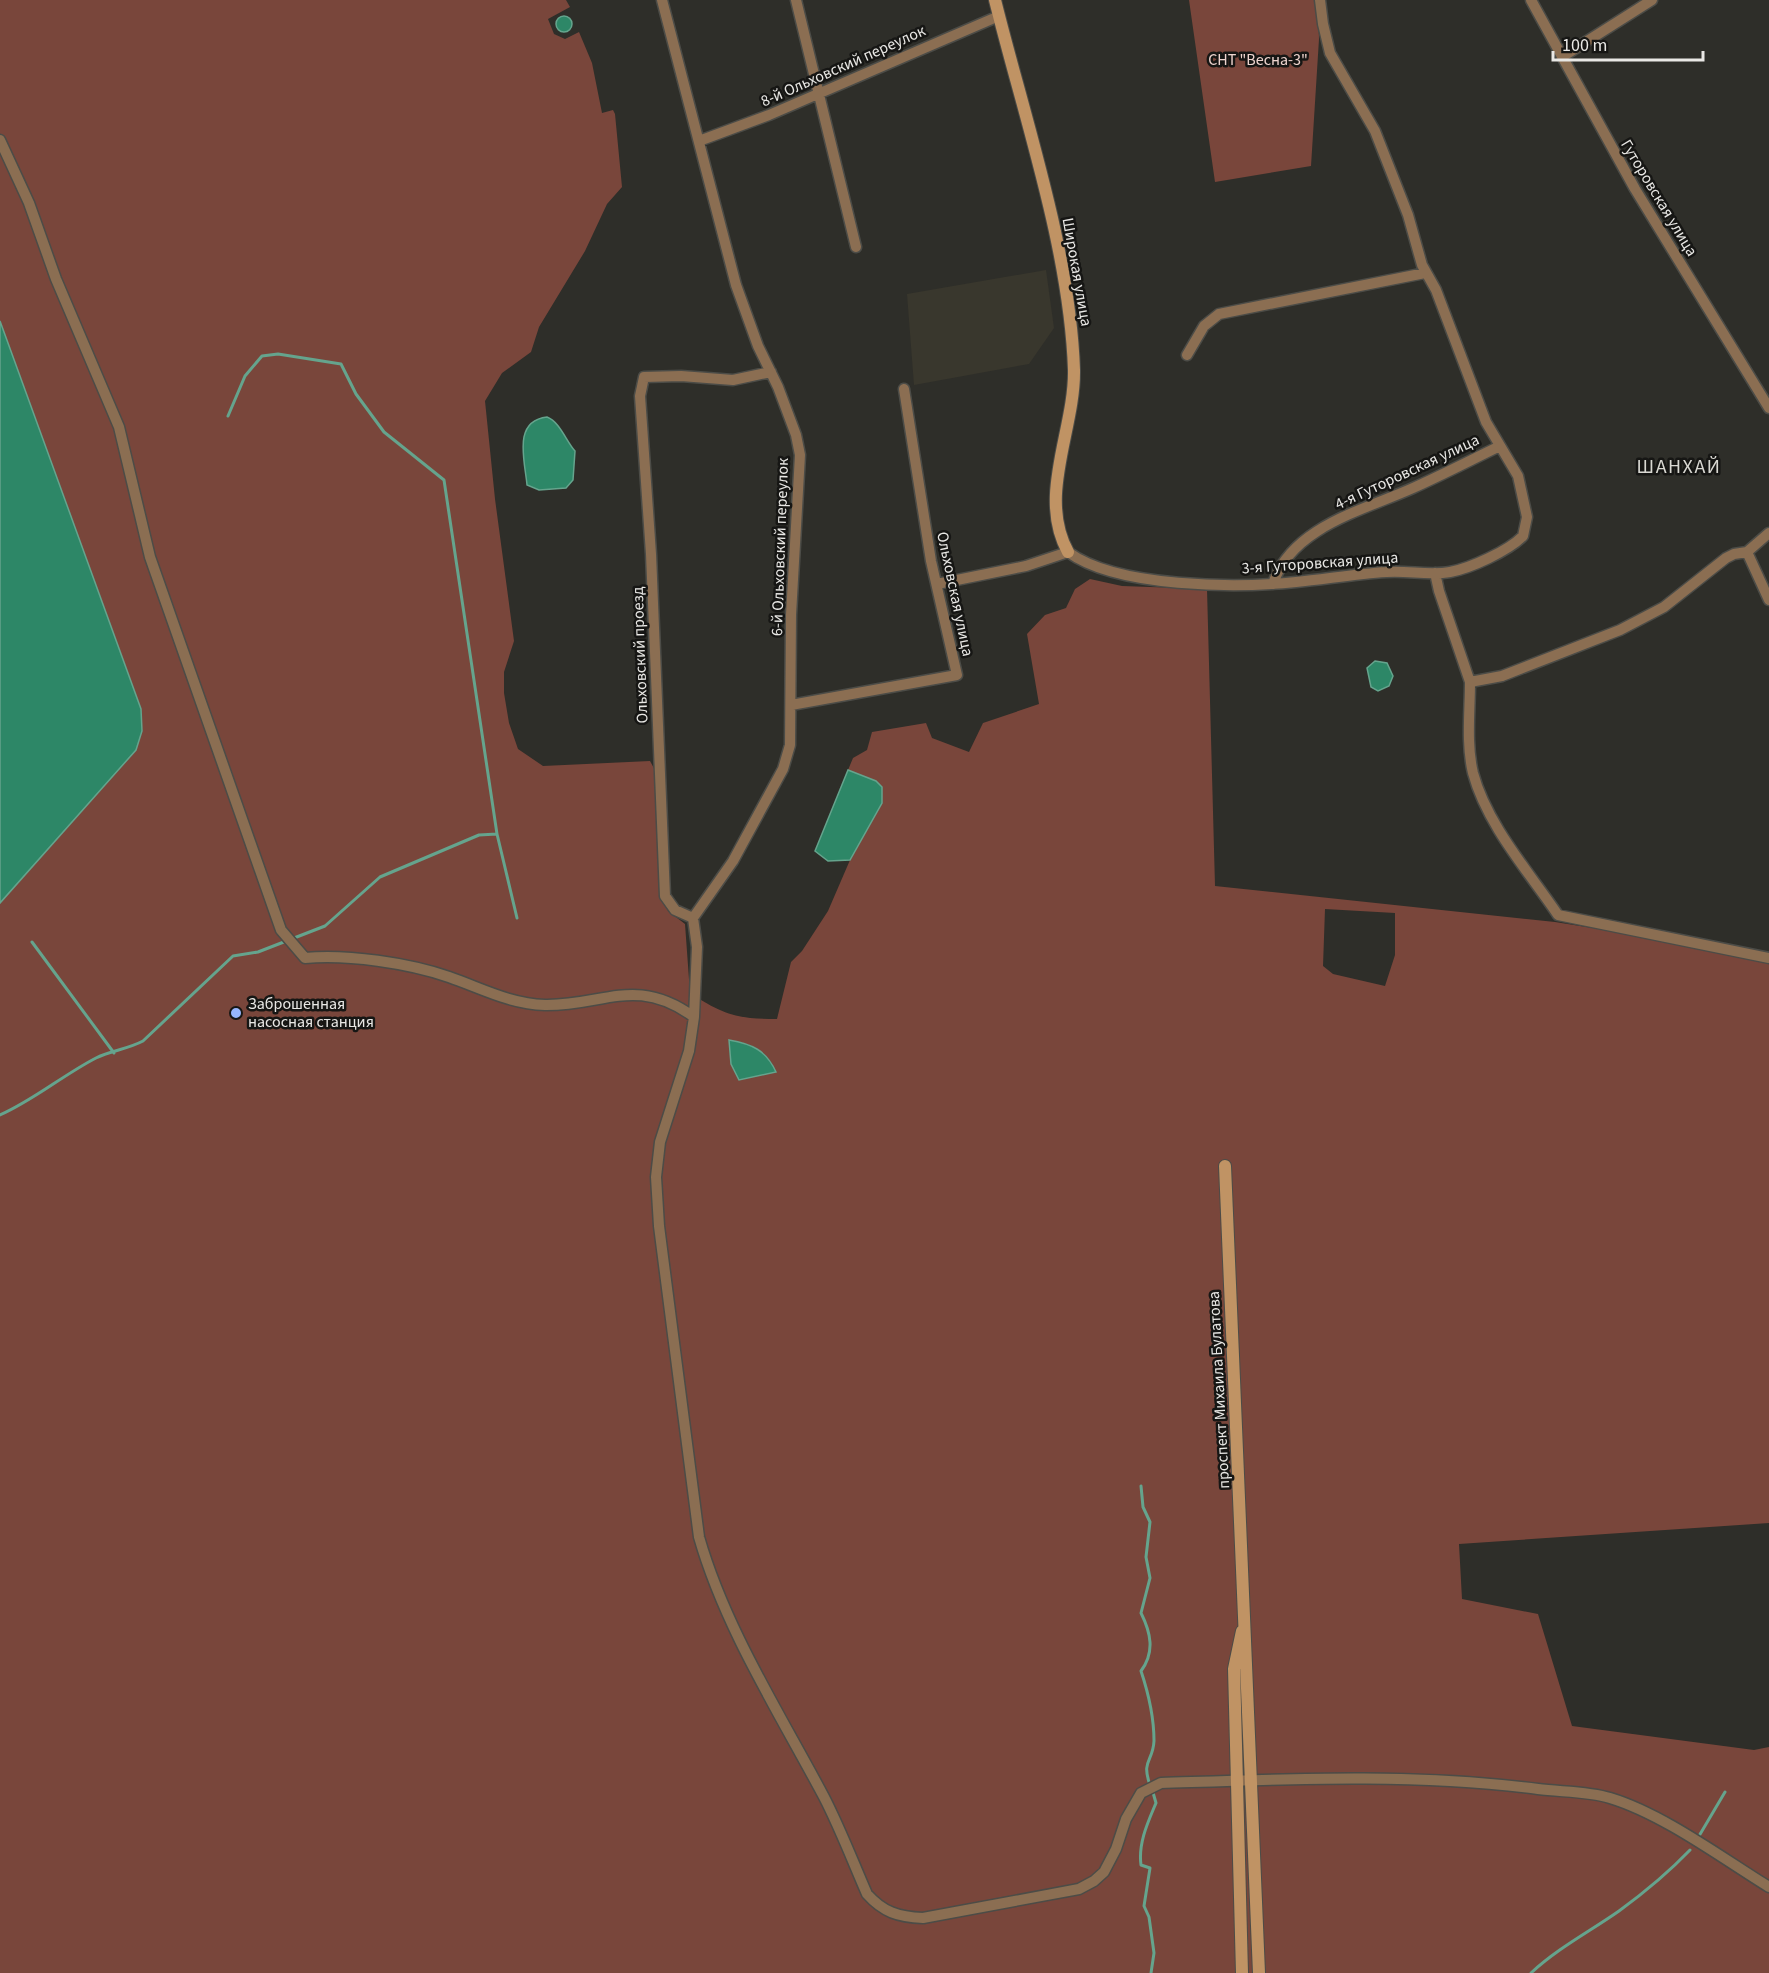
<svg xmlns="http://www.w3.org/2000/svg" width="1769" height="1973" font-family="'Source Sans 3',sans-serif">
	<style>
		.built { fill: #39372d }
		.green { fill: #79463b; fill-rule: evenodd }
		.water { fill: #2d8767; stroke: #65a48d; stroke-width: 1.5 }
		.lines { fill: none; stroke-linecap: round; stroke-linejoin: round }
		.stream { stroke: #65a48d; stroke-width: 3 }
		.street-casing { stroke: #4c4c47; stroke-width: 13 }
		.secondary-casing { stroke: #4c4c47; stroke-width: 14 }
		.street { stroke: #8b6e52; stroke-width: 10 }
		.secondary { stroke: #c09364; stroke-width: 12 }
		.poi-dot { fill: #97b6fd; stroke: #161614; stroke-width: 2 }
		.labels { text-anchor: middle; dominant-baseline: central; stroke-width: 5; stroke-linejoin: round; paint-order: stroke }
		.park-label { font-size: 16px; fill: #eed4ce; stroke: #161614 }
		.street-label { font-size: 16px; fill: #e9e8e5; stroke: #161614 }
		.poi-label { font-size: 16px; fill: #e9e8e5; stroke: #161614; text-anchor: start }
		.quarter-label { font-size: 20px; letter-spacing: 1.5px; fill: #d9d8d2; stroke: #161614 }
	</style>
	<rect width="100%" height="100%" fill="#2e2e29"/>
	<path class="built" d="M1046,270L1054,328L1029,364L914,385L907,294Z"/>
	<path class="green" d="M0,0H566L570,7L548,19L554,34L565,39L579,32L592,63L602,113L613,110L615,114L622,187L607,204L585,251L539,327L531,352L502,373L485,401L495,499L514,641L504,672V693L509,723L518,749L543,766L650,761L656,772L659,886L668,911L685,924L690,993C724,1015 737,1019 777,1019L791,962L802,951L828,911L850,860L882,803L876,781L848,770L853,758L867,750L872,732L926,723L932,738L969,752L983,723L1039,704L1027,634L1045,615L1066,608L1075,589L1090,579L1122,586L1207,589L1215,886L1555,922L1769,956V1523L1459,1544L1462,1599L1538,1614L1572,1726L1754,1750L1769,1747V1973H0V903L136,750L142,731L141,709L0,321ZM1325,909L1395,913V955L1385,986L1333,974L1323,966ZM730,1040C753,1044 766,1050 776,1072L731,1064Z
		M1189,0H1318L1319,39L1311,166L1215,182Z"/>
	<path class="water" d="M556 24a8 8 0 1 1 16 0a8 8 0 1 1-16 0Z
		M0,321L141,709L142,731L136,750L0,903Z
		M547,417C560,422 566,441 575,451L573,480L566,488L539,490L527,485C525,461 512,421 547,417Z
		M1375,661L1387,663L1393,676L1389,686L1378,691L1371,687L1367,668Z
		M848,770L876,781L882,787V803L850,860L828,861L815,851Z
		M729,1040C752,1044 766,1050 776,1072L739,1080L731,1064Z"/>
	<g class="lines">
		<path class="stream" d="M228,416L245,376L262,356L278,354L341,364L356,394L384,432L444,480L497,834
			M32,942L114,1053
			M0,1115C34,1100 63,1075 96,1058C110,1051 128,1049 143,1041L233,956L258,952L325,926L380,877L479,835L497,834L517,918
			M1141,1486L1143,1507L1150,1522L1146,1557L1150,1578L1141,1613C1151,1633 1155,1652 1141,1671C1149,1695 1154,1716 1154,1741C1153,1762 1141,1760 1150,1785
			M1699,1836L1725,1792
			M1151,1973L1154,1953L1149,1917L1144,1906L1150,1868L1141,1865C1138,1843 1148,1822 1156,1803L1152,1789
			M1531,1973C1558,1948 1589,1932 1619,1911C1645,1892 1668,1873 1690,1850"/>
		<defs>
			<path id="street" d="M662,0L736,285L758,346L778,387L796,435L800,455L791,615L790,745L783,769L733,861L693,918L697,947L694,1017
				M796,0L856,247
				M1531,0L1635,189L1769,408
				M1562,57L1652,0
				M0,140L29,203L56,279L119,427L150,557L281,930L305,958C347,954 409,963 449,977C481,988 510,1004 545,1005C604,1006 636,975 694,1017L689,1051L660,1142L656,1177L659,1226L699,1537C725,1628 780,1714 824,1797C840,1828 853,1862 867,1894C883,1912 898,1917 923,1918L1079,1889L1094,1881L1104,1872L1116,1849L1126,1819L1141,1793L1161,1783C1286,1779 1413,1773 1538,1789C1561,1792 1588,1791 1610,1798C1663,1814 1722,1858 1769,1887
				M699,141L769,115L999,16
				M1187,355L1204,326L1219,314L1425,273
				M1747,552L1769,600
				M1435,573L1439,591L1470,682L1502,676L1620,630L1664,607L1726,558L1734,554L1747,552L1769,533
				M937,584L1026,566L1068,552C1117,588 1237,588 1296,582C1326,579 1356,574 1386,572C1407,570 1429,576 1450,572C1471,568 1508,551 1523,536L1527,517L1518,476L1486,422L1436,290L1422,265L1408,215L1375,131L1330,53L1323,24L1320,0
				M1273,584C1291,527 1364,510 1413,488C1442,475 1471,460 1500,446
				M1470,682C1470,711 1466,744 1473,773C1487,825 1529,872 1558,915L1769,958
				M791,705L957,675L931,561L904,389
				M693,918L675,910L665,896L651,554L640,396L644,377L681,376L733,380L771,372"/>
			<path id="secondary" d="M995,0C1024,117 1070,250 1074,370C1075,430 1037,496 1068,552
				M1225,1166L1259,1973
				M1242,1631L1234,1669L1242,1973"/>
		</defs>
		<use href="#street" class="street-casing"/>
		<use href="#secondary" class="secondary-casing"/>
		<use href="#street" class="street"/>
		<use href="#secondary" class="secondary"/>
	</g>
	<circle class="poi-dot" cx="236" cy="1013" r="6"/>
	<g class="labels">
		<g class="park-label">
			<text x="1258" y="60">СНТ "Весна-3"</text>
		</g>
		<g class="street-label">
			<text transform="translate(843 66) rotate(-24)">8-й Ольховский переулок</text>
			<text transform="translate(1659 198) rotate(59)">Гуторовская улица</text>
			<text transform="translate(1077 272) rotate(80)">Широкая улица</text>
			<text transform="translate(1407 472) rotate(-25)">4-я Гуторовская улица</text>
			<text transform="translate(780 547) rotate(-88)">6-й Ольховский переулок</text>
			<text transform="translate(1320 563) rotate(-4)">3-я Гуторовская улица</text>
			<text transform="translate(955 594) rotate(78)">Ольховская улица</text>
			<text transform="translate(640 655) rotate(-92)">Ольховский проезд</text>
			<text transform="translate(1219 1390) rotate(-93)">проспект Михаила Булатова</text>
		</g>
		<g class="poi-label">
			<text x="248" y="1004">Заброшенная<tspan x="248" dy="18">насосная станция</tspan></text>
		</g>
		<g class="quarter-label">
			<text x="1679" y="467">ШАНХАЙ</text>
		</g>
	</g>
	<path d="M1553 51v9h150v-9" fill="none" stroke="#e9e8e5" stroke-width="3"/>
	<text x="1562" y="51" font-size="18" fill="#e9e8e5" stroke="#161614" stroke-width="4.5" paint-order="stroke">100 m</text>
</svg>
